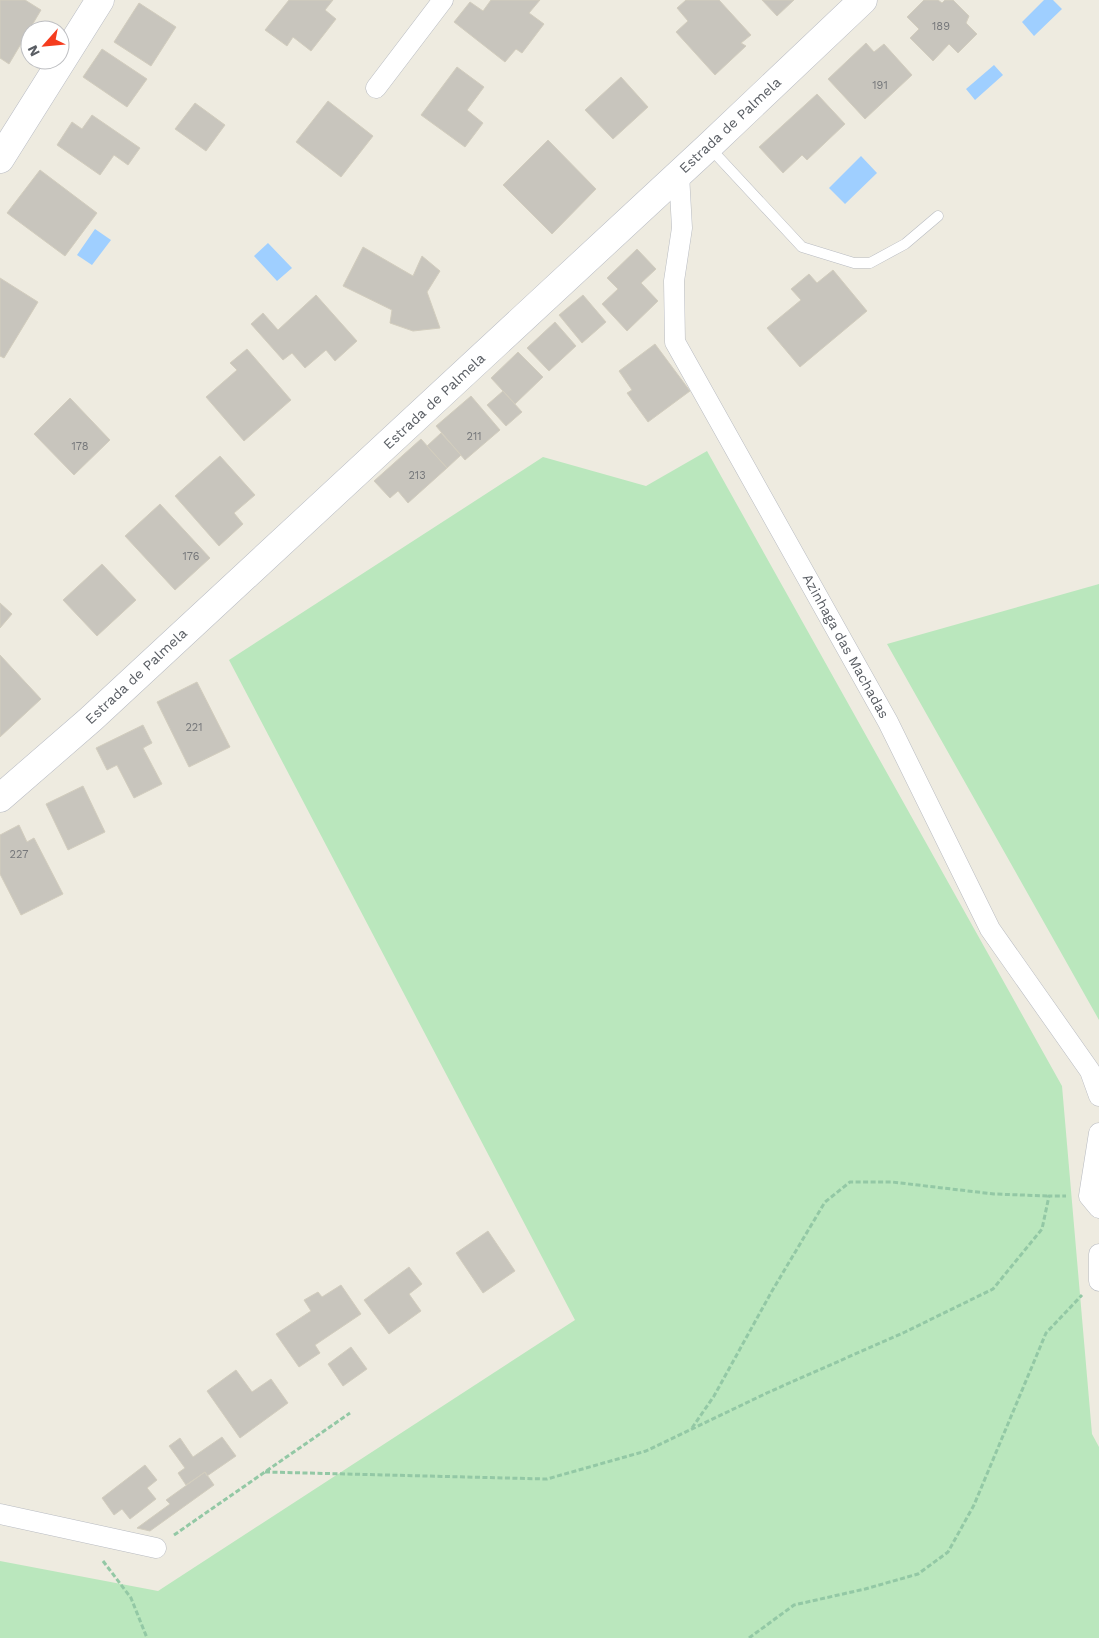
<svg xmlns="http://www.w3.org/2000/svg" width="1099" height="1638" font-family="'Work Sans',sans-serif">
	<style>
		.green { fill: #bae7bd }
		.water { fill: #9fcfff }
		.building { fill: #c8c5bd; stroke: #d2cdbe }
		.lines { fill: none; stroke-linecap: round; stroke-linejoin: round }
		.lane-casing { stroke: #b8bbc1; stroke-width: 11 }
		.street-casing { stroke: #b8bbc1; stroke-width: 21 }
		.secondary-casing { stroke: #b9bcc4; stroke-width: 29 }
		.path { stroke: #93c8a5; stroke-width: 3; stroke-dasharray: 5 2.5; stroke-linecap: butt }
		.lane { stroke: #fff; stroke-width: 10 }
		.street { stroke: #fff; stroke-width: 20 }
		.secondary { stroke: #fff; stroke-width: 28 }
		.labels { text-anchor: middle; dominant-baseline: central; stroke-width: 4.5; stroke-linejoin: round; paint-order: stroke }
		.number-label { font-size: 11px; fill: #75777a }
		.street-label { font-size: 14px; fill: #595d63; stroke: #fff }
	</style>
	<rect width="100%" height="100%" fill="#eeebe0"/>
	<path class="green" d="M707,451L1062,1086L1092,1434L1099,1447V1638H0V1561L158,1591L575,1320L229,660L543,457L646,486Z
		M1099,584V1020L887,644Z"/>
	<path class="water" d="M1044,0H1053L1062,9L1034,36L1022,22Z
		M994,65L1003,75L975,100L966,89Z
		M861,156L877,173L845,204L829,188Z
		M95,229L111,240L92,265L77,255Z
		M268,243L292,268L277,281L254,256Z"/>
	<path class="building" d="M0,0H25L41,10L9,64L0,58Z
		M289,0H333L325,10L336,19L311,51L293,37L287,46L265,30Z
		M491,0H540L529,13L544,24L522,53L516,49L505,62L454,22L470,2L483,11Z
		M686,0H719L751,35L741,43L746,46L715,75L676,32L688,21L677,8Z
		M762,0H794L777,16Z
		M924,0H938L942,3L945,0H953L969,16L966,23L977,34L958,53L949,44L933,61L910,38L919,29L907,17Z
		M139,3L176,27L151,66L114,42Z
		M866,43L874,52L884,44L912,75L865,119L828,79Z
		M102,49L147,79L127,107L83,77Z
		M457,67L484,87L467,110L483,123L465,147L421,115Z
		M621,77L648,107L613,139L585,110Z
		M817,94L845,124L807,160L802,155L783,173L759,147Z
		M328,101L373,136L341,177L296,142Z
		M195,103L225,125L206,151L175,129Z
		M92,115L140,148L128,165L114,155L100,175L57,145L72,122L82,129Z
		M548,140L596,189L552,234L503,185Z
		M40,170L97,213L65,256L7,213Z
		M363,247L413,276L422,256L440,271L427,292L440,328L413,331L390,323L392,310L343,286Z
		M637,249L656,269L641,283L658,301L627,331L602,304L618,289L607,278Z
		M833,270L867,311L800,367L767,328L801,300L791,289L809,274L817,283Z
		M0,278L38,302L4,358L0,356Z
		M316,295L357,341L335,361L326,350L305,368L292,353L283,360L251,324L263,313L278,330Z
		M583,295L606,322L582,343L559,315Z
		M555,322L576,346L549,371L527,348Z
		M655,344L690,391L648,422L627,393L632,390L619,371Z
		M247,349L291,400L244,441L206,397L237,370L230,363Z
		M518,352L543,377L515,404L491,378Z
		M503,391L522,412L506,426L487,405Z
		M471,396L500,430L465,460L436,426Z
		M70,398L110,440L74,475L34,434Z
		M441,433L461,455L447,468L427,446Z
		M421,439L447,468L408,503L398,491L390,498L374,481Z
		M220,456L255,495L234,513L243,524L219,546L175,496Z
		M160,504L210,558L175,590L125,536Z
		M102,564L136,600L97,636L63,600Z
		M0,603L12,614L0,628Z
		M0,655L41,699L0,737Z
		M197,682L230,747L189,767L157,702Z
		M143,725L152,743L143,748L162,784L134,798L117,765L107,770L96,748Z
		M83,786L105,832L68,850L46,804Z
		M19,825L27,842L34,838L63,894L21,915L0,874V835Z
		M488,1231L515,1271L483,1293L456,1253Z
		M409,1267L422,1284L409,1294L421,1311L389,1334L364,1300Z
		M341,1285L361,1314L315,1345L320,1353L299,1367L276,1334L311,1311L304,1300L318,1292L322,1297Z
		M351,1347L367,1369L343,1386L328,1364Z
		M236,1370L252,1392L271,1379L288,1403L240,1438L207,1391Z
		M222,1437L236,1456L207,1476L205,1472L186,1485L178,1473L185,1468L169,1446L180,1438L193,1457Z
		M145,1465L157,1480L147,1488L156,1499L130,1519L122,1509L114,1515L102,1498Z
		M205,1472L214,1485L150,1531L137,1528L170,1504L166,1500Z"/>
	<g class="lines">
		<defs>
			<path id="lane" d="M710,148L802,247L854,263H870L905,244L938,216"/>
			<path id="street" d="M376,88L443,0
				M679,174L682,228L674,281L675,342L888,722L990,929L1090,1071L1099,1096
				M1099,1133L1089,1196L1099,1208
				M1099,1254V1281
				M0,1514L156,1548"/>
			<path id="secondary" d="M0,159L100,0
				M0,798L91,719L708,147L863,0"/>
		</defs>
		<use href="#lane" class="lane-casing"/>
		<use href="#street" class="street-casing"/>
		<use href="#secondary" class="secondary-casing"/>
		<path class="path" d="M692,1428L714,1396L772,1291L825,1202L850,1182H892L994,1194L1049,1196
			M265,1472L547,1479L646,1451L769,1392L905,1332L993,1289L1042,1229L1049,1196H1066
			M174,1535L350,1413
			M103,1561L131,1598L147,1638
			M749,1638L794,1605L865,1589L918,1574L948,1552L974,1505L1046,1333L1082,1295"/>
		<use href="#lane" class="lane"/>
		<use href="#street" class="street"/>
		<use href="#secondary" class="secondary"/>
	</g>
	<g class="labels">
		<g class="number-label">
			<text x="941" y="26">189</text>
			<text x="880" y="85">191</text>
			<text x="474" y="436">211</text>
			<text x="80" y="446">178</text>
			<text x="417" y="475">213</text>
			<text x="191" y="556">176</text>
			<text x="194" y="727">221</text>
			<text x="19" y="854">227</text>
		</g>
		<g class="street-label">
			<text transform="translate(730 125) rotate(-43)">Estrada de Palmela</text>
			<text transform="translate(434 401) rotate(-43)">Estrada de Palmela</text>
			<text transform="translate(846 646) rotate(61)">Azinhaga das Machadas</text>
			<text transform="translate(136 676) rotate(-43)">Estrada de Palmela</text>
		</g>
	</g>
	<g transform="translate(45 45) rotate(243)"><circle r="24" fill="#ffffff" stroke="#bdbec1"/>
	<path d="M0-4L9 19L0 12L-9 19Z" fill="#f53c1e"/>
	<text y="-8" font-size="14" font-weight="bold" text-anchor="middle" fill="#595d63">N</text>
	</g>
</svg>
